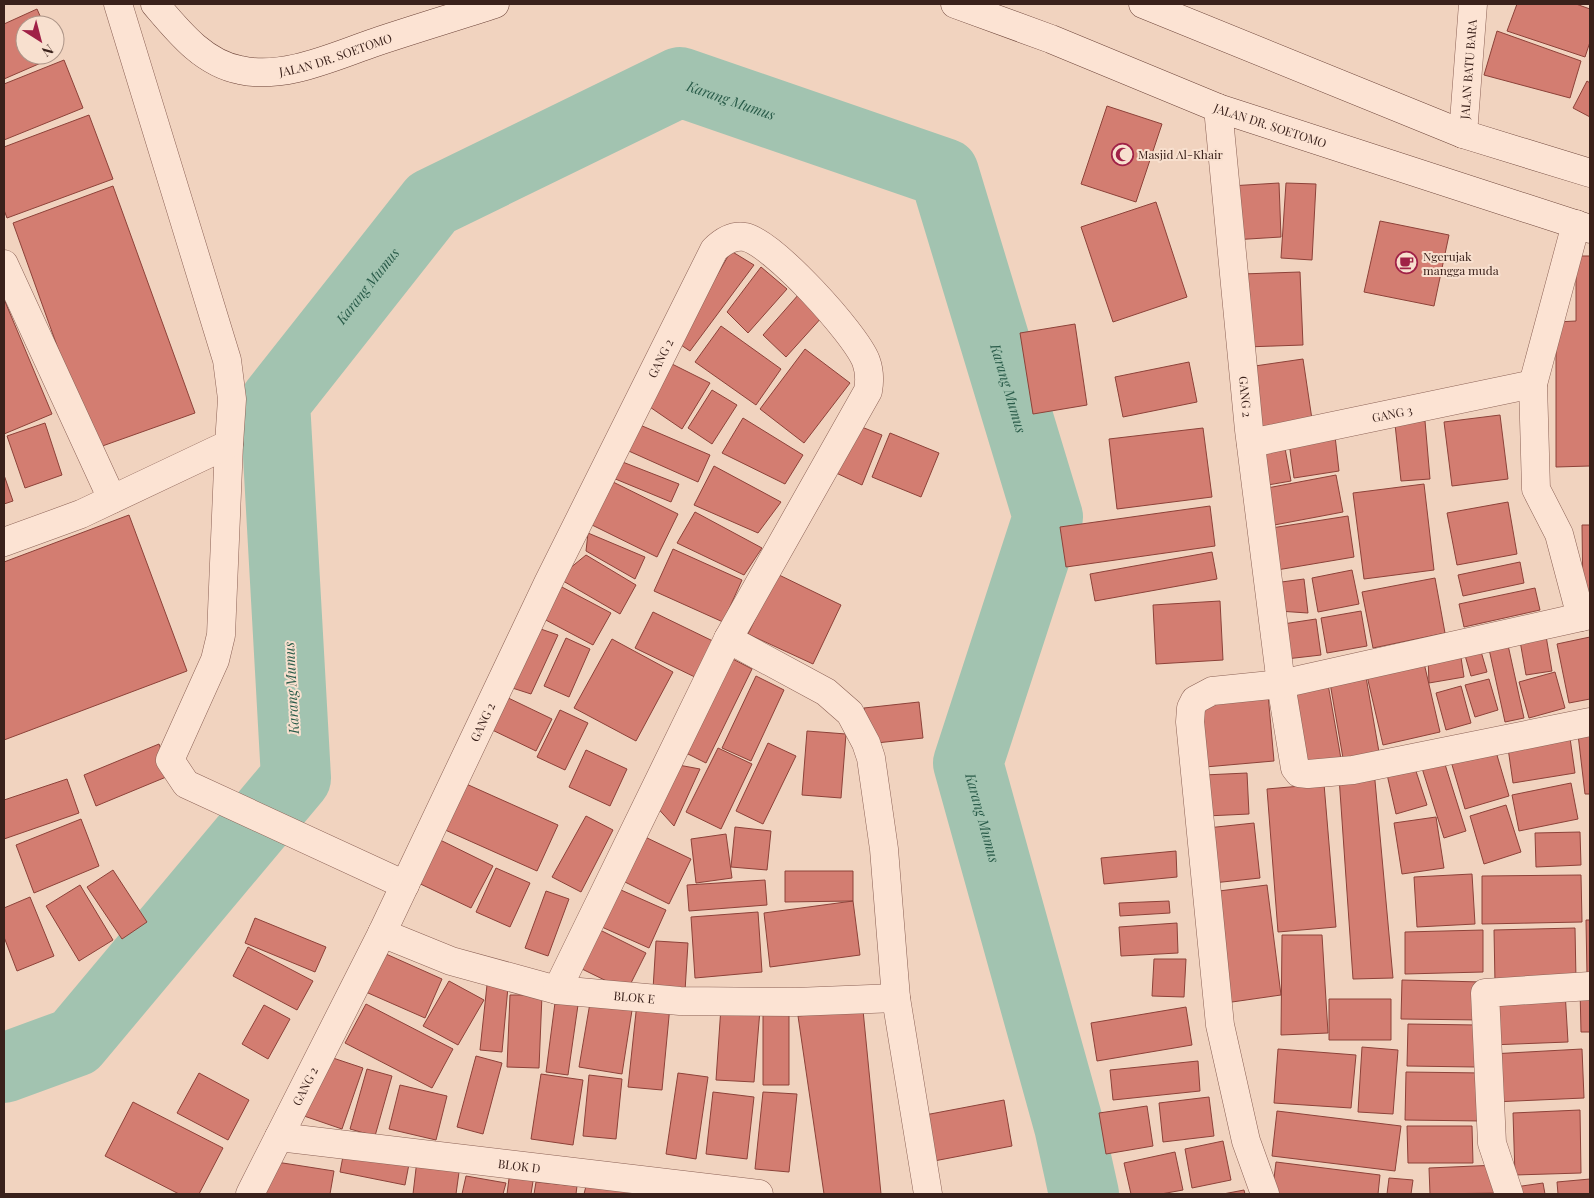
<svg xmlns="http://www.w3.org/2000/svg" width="1594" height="1198" font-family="'Playfair Display',serif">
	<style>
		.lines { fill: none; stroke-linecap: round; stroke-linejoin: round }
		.river { stroke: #a2c3b0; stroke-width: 70 }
		.building { fill: #d37d71; stroke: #8d4239 }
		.street-casing { stroke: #8c6256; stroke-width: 29 }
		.secondary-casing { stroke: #6d4439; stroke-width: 29 }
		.street { stroke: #fce3d3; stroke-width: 28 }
		.secondary { stroke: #fce3d3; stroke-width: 28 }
		.labels { text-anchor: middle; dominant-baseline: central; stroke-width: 4; stroke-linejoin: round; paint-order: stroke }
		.street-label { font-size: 12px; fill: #3a211b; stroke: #f8e0cf }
		.poi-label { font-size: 12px; fill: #3a211b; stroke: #f8e0cf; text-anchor: start }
		.water-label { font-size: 14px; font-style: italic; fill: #295b49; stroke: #f8e0cf }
	</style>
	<rect width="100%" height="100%" fill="#f1d3bf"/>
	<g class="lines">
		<path class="river" id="s1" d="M4,1068L75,1042L296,778L275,402L432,203L680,82L944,173L1048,517L968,763L1069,1126L1084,1194"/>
	</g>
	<path class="building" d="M1517,4H1576L1590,9V42L1585,57L1507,31Z
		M37,9L44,25H25V55H55V50L57,56L4,79V24Z
		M1497,31L1581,61L1570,98L1484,75Z
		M64,60L83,108L4,140V84Z
		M1587,81L1590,83V117L1573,108Z
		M1107,106L1162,124L1136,202L1081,184Z
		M89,115L113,179L7,218L4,210V147Z
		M1279,183L1281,237L1232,240L1230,186Z
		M1286,183L1316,184L1312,260L1281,258Z
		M113,186L195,413L94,449L13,223Z
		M1156,202L1187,297L1113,322L1081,227Z
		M1380,221L1449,235L1434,306L1364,292Z
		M731,251L754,265L690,351L678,343Z
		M1576,256H1590V466L1556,467V322L1576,321Z
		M761,267L787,289L748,333L727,312Z
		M1300,272L1303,345L1245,347L1242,274Z
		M799,294L823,316L786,357L763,335Z
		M4,299L52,414L4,434Z
		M1075,324L1087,405L1033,414L1020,333Z
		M721,326L781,369L756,405L695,362Z
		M805,349L850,383L804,443L760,409Z
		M1303,359L1313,426L1257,434L1248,367Z
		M1189,362L1197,402L1123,417L1115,377Z
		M670,363L710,383L682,429L644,403Z
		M712,390L737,405L712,444L688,428Z
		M1500,415L1508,479L1452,486L1444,422Z
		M743,418L803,455L785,484L722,453Z
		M1425,421L1430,479L1401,481L1395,424Z
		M633,422L710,455L698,482L622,448Z
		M45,423L62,475L25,488L7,436Z
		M854,424L882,435L862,485L834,472Z
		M1203,428L1212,497L1117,509L1109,439Z
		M890,433L939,453L921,497L872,477Z
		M1335,436L1339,471L1294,478L1289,443Z
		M1284,443L1291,481L1262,486L1255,449Z
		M620,461L679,484L671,502L613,478Z
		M714,466L781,502L758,533L694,505Z
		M4,475L13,501L4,504Z
		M1336,475L1343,512L1269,526L1262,489Z
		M611,481L678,514L657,557L590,524Z
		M1424,484L1434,570L1364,579L1353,493Z
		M1508,502L1517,554L1457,565L1447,513Z
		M1210,506L1215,546L1066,567L1060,527Z
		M695,512L762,548L744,575L677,543Z
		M129,515L187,671L4,740V562Z
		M1348,516L1354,557L1271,571L1265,529Z
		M1582,525H1590V598H1583Z
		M588,533L645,557L635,579L586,551Z
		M673,549L742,580L723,622L654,591Z
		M1212,552L1217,579L1095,601L1090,574Z
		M586,555L636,585L620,614L558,578Z
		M1520,562L1524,583L1463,596L1458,575Z
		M1352,570L1359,604L1318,612L1312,578Z
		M777,574L841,605L813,664L748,634Z
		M1435,578L1445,633L1373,648L1362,592Z
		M1304,579L1308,613L1278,611L1274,583Z
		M560,586L611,613L593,645L542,618Z
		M1535,588L1540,610L1464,627L1459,604Z
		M1220,601L1223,660L1156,664L1153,605Z
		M1361,611L1367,646L1327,653L1321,618Z
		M653,612L719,644L701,680L635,648Z
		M1316,619L1321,655L1286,659L1283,624Z
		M535,627L558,635L531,694L503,685Z
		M1546,636L1552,671L1526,675L1520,641Z
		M1590,637V699L1569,703L1557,644Z
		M566,638L590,649L569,697L544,686Z
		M612,639L673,672L636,741L574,708Z
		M1508,645L1524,718L1505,722L1489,649Z
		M1480,648L1487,672L1471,676L1464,652Z
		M1460,651L1464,677L1429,683L1428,657Z
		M725,655L752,669L706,763L678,749Z
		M1424,663L1440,732L1383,745L1367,676Z
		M1555,672L1565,708L1529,718L1519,682Z
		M756,676L784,690L751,761L722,748Z
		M1366,677L1379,752L1343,758L1330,683Z
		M1489,679L1498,710L1475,717L1465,685Z
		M1328,684L1341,759L1295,766L1286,692Z
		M1461,686L1471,723L1446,730L1436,693Z
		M1268,694L1274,761L1205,767L1200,700Z
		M502,695L552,719L536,751L486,727Z
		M919,702L923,738L867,744L864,708Z
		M560,710L588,723L565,770L537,757Z
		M1590,725V794H1585L1577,726Z
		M807,731L846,734L841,798L802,795Z
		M1569,731L1575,773L1513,783L1507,741Z
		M768,743L796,756L763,824L736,811Z
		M159,744L171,775L96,806L84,775Z
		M1494,745L1509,796L1465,809L1450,758Z
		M718,748L752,764L721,829L686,812Z
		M586,750L627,769L610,806L569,787Z
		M1443,758L1466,831L1444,838L1421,765Z
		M1413,762L1427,805L1396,814L1386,770Z
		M673,764L700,769L674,826L653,803Z
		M1374,770L1393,978L1353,979L1339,777Z
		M1247,773L1249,814L1206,816L1204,775Z
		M67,779L79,813L4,839V800Z
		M464,783L558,825L537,871L443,829Z
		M1571,783L1578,819L1519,831L1512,795Z
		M1324,784L1336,927L1278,932L1267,789Z
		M1506,805L1521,852L1484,864L1470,816Z
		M586,816L613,830L581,892L552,877Z
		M1436,817L1444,868L1402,874L1394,823Z
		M81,819L99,866L34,893L16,845Z
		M1254,823L1260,878L1213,883L1207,828Z
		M735,827L771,831L767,870L731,867Z
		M1580,832L1581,865L1536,867L1535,833Z
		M726,834L732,878L696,883L691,839Z
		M432,836L493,866L471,908L410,879Z
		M643,836L691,859L669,904L621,880Z
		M1176,851L1177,877L1104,884L1101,858Z
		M496,868L530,883L510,927L476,912Z
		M113,870L147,922L122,939L87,887Z
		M785,871H853V901L785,902Z
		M1472,874L1475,924L1417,927L1414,877Z
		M1581,875L1582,922L1482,924V876Z
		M765,880L767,905L689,911L687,885Z
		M80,885L113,940L79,961L46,906Z
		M1267,885L1281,995L1225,1003L1211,892Z
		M612,886L666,910L649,948L595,924Z
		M546,891L569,899L548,956L525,948Z
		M30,897L54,956L17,971L4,937V908Z
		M853,901L860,955L770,967L764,913Z
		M1169,901L1170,913L1120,916L1119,903Z
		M758,912L762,972L695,978L691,917Z
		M255,918L326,947L315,972L245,943Z
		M1586,920H1590V975H1587Z
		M1177,923L1178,953L1121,956L1119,927Z
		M1575,928L1576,980L1495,983L1494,930Z
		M600,930L646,953L627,991L580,968Z
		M1483,930V972L1405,974V932Z
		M1282,935H1322L1328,1033L1281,1035Z
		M656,941L688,943L685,991L653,989Z
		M248,947L313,981L297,1010L233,976Z
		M377,950L442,979L425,1018L359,989Z
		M1154,959H1186L1184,997L1152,996Z
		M1402,980L1482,982L1481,1020L1401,1019Z
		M449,981L484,1000L458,1045L423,1026Z
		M487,985L508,987L502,1052L480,1050Z
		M1590,987V1032H1581L1580,988Z
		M1565,991L1568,1042L1490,1045L1488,995Z
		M510,995H542L539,1068L507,1067Z
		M556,995L579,998L568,1075L546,1072Z
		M591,997L633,1004L622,1074L579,1067Z
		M1329,999H1391V1040H1329Z
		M637,1003L670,1006L662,1090L628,1087Z
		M366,1004L453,1049L432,1088L345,1043Z
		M264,1005L290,1019L268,1059L242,1044Z
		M789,1006V1085H763V1007Z
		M721,1007L760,1010L754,1082L716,1080Z
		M1186,1007L1192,1045L1097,1061L1091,1023Z
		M863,1010L881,1194H824L798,1016Z
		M1408,1024L1477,1025L1476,1067L1407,1066Z
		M1362,1047L1398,1050L1393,1114L1358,1112Z
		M1278,1049L1356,1055L1351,1108L1274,1103Z
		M1582,1049L1584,1098L1493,1102L1491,1054Z
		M324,1055L363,1068L342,1129L304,1116Z
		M476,1056L502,1063L483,1134L457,1127Z
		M1198,1061L1200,1091L1113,1100L1110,1070Z
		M367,1069L392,1076L375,1136L350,1129Z
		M1406,1072L1483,1073L1482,1121L1405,1120Z
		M199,1073L249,1100L228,1140L177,1113Z
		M678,1073L708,1077L696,1159L666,1154Z
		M541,1074L583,1080L573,1145L531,1139Z
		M589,1075L622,1079L616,1139L583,1136Z
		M400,1085L447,1096L436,1140L389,1129Z
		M713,1092L754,1097L747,1159L706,1154Z
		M763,1092L797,1094L789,1172L755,1169Z
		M1209,1097L1214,1136L1163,1142L1159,1103Z
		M1004,1100L1012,1146L934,1161L925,1115Z
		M133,1102L223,1148L199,1194H179L105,1156Z
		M1147,1106L1153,1146L1106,1154L1099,1113Z
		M1580,1110L1581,1173L1515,1175L1513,1113Z
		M1277,1111L1401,1126L1395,1171L1272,1156Z
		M1407,1126H1472L1473,1163H1408Z
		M1223,1141L1231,1180L1192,1188L1185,1149Z
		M344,1151L409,1164L405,1185L340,1172Z
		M1175,1152L1183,1190L1161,1194H1131L1124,1163Z
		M417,1160L460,1165L456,1194H413Z
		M270,1161L334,1171L330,1194H265Z
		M1276,1162L1380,1175L1378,1194H1272Z
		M1498,1165L1499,1193L1430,1194L1429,1168Z
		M510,1171L534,1175L531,1194H507Z
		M466,1176L506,1183L503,1194H462Z
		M1389,1178L1413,1180L1411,1194H1387Z
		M1590,1179V1194H1558L1557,1182Z
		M536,1182L577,1186L576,1194H534Z
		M587,1182L645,1193L644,1194H584Z
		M1543,1183L1545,1194H1516L1515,1187Z
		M1244,1190L1245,1194H1223Z"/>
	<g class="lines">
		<defs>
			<g id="street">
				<path id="s2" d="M1218,108L1249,430L1281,684L1295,768L1299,773L1308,774L1353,770L1590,722"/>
				<path id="s3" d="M1463,134L1473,4"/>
				<path d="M1576,224L1533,384L1536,489L1559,534L1581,617"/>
				<path d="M4,264L112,499"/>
				<path id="s4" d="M1251,443L1533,384"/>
				<path d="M229,444L221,635L215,660L170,760L186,784L405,885"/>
				<path d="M4,542L81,514L229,444L232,399L227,360L118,4"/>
				<path d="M728,639L826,692L850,713L866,743L871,758L884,849L896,998L928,1194"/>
				<path id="s5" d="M382,933L451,961L557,990L680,1001L795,1002L896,998"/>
				<path id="s6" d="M279,1137L759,1194"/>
				<path id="s7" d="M250,1194L382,933L548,583L714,250C722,242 733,235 745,237C773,243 855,333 866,361C870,372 870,380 868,391L728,639L557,990"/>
				<path d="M1265,1194L1246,1141L1220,1025L1190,722L1191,708L1195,700L1212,691L1281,684L1590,615"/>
				<path d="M1509,1194L1492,1143L1485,993L1590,986"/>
			</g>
			<g id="secondary">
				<path id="s8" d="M155,4C178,31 203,63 240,70C285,80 334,56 376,42C415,29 455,17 495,4"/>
				<path id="s9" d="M955,4L1051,39L1218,108L1590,229"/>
				<path d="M1143,4L1463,134L1590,173"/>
			</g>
		</defs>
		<use href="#street" class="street-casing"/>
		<use href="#secondary" class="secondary-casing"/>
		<use href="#street" class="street"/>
		<use href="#secondary" class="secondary"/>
	</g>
	<defs>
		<symbol id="mosque-ring" viewBox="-11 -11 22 22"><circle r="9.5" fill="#f8e0cf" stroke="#a02147" stroke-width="1.5"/><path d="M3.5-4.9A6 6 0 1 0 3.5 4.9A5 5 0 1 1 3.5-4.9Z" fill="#a02147"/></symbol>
		<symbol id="cafe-ring" viewBox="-11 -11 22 22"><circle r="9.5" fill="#f8e0cf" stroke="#a02147" stroke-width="1.5"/><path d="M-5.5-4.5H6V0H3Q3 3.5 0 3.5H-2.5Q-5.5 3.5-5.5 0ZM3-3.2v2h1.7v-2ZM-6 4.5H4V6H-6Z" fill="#a02147"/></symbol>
	</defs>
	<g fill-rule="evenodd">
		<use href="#mosque-ring" x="1110" y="142" width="25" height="25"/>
		<use href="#cafe-ring" x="1394" y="250" width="25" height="25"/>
	</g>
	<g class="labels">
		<g class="street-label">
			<text stroke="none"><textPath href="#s8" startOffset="208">JALAN DR. SOETOMO</textPath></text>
			<text stroke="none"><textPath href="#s3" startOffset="65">JALAN BATU BARA</textPath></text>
			<text stroke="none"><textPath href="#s9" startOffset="338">JALAN DR. SOETOMO</textPath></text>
			<text stroke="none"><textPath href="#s7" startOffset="931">GANG 2</textPath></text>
			<text stroke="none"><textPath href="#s2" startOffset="290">GANG 2</textPath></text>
			<text stroke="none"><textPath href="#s4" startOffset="144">GANG 3</textPath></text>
			<text stroke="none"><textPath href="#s7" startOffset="526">GANG 2</textPath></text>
			<text stroke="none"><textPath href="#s5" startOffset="262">BLOK E</textPath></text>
			<text stroke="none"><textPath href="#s7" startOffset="121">GANG 2</textPath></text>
			<text stroke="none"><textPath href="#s6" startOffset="242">BLOK D</textPath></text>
		</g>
		<g class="poi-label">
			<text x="1138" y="154">Masjid Al-Khair</text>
			<text x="1423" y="256">Ngerujak<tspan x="1423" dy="14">mangga muda</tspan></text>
		</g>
		<g class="water-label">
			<text stroke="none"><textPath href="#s1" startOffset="1380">Karang Mumus</textPath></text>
			<text stroke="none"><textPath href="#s1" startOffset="945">Karang Mumus</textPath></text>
			<text stroke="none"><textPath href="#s1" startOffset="1830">Karang Mumus</textPath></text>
			<text transform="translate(291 688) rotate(-93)">Karang Mumus</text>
			<text stroke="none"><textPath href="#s1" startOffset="2280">Karang Mumus</textPath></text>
		</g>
	</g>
	<rect width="1594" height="1198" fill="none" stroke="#3a211b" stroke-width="10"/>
	<g transform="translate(40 40) rotate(144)"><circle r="24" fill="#f8e0cf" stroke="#ac9487"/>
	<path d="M0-4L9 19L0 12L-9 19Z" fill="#a02147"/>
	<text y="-8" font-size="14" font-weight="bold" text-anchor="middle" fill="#3a211b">N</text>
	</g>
</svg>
